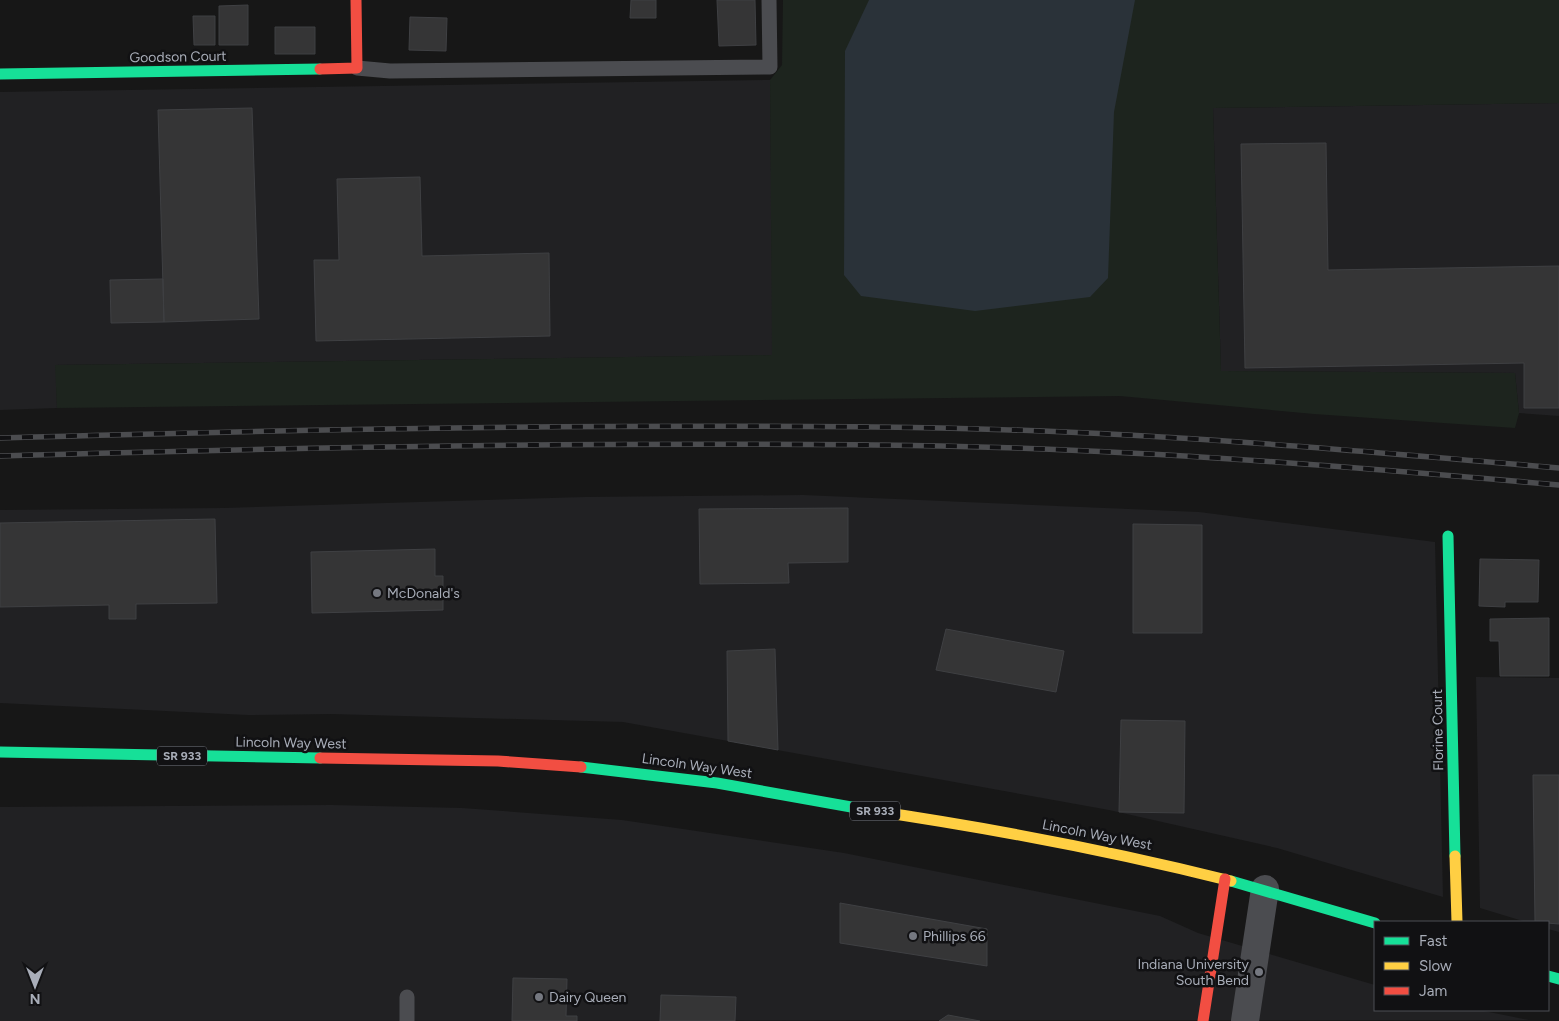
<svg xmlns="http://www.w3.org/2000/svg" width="1559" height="1021" font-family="Figtree,sans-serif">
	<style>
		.built { fill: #212123 }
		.green { fill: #1d241e }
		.water { fill: #2a3239 }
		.building { fill: #353536; stroke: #3f4043 }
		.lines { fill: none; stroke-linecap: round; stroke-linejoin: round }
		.lane { stroke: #4b4c50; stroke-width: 15 }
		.street { stroke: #4b4c50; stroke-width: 28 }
		.fast { stroke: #16e098; stroke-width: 11 }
		.slow { stroke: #ffcf43; stroke-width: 11 }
		.jam { stroke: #f24e42; stroke-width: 11 }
		.rail-casing { stroke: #4b4c4f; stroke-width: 5.5 }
		.rail { stroke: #111113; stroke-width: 4; stroke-dasharray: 11; stroke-linecap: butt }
		.poi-dot { fill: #757880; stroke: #111113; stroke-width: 2 }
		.labels { text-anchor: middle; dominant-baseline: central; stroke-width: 5; stroke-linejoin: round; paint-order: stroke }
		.shield { fill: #111113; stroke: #7b7e86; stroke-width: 1 }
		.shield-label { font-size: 12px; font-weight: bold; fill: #a8adb8 }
		.street-label { font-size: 14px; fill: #a8adb8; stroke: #111113 }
		.poi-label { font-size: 14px; fill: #a8adb8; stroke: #111113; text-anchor: start }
	</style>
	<rect width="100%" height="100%" fill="#171717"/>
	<path class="built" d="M770,80L773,355L56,365L57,408L0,410V92Z
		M1559,103V416L1519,413L1515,373L1221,371L1213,108Z
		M803,495L1199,512L1435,542L1443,897L1277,848L1109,810L623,722L332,714L248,715L0,703V510L224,508L585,497Z
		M1476,677L1559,678V932L1548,929V922H1526L1480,908Z
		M331,805L462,808L622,820L844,853L1160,916L1198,933L1375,985V1010H1479L1529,1020L0,1021V807Z"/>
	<path class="green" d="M783,0H1559V103L1213,108L1221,371L1515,373L1519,413L1515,428L1314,414L1120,396L57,408L55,365L772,355L770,80L782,65Z"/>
	<path class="water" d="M869,0H1135L1114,112L1108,278L1090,297L975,311L861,296L844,275L845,51Z"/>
	<path class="building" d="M631,0H656V18H630Z
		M717,0H755L756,45L719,46Z
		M248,5V45H219V6Z
		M193,16H215V45H194Z
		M410,17L447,18L446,51L409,50Z
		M275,27H315V54H275Z
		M252,108L259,319L164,322L158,110Z
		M1326,143L1328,270L1559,266V408H1524V363L1245,368L1241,144Z
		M420,177L422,256L549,253L550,336L316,341L314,260H339L337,179Z
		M163,279L164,322L111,323L110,280Z
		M848,508V562L788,563L789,583L700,584L699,509Z
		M215,519L217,603L136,604V619H109V605L0,607V523Z
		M1133,524L1202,525V633H1133Z
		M435,549V576H443V610L312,613L311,552Z
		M1480,559L1539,560L1538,602H1505V607L1479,606Z
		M1549,618V676H1500L1499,641H1490V619Z
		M946,629L1064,651L1056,692L936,670Z
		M775,649L778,750L728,741L727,651Z
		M1121,720L1185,721L1184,813L1119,812Z
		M1533,775H1559V924L1535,922Z
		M840,903L987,929V966L840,943Z
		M513,978L567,979L566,1016H577V1021H512Z
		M661,995L736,997L735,1021H660Z
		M948,1015L980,1021H939Z"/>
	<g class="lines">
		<path class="lane" d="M357,68L390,71L770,67L769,0
			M407,1021V997"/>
		<path class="street" d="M1245,1021L1265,889"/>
		<path class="fast" d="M0,74L320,69
			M1448,536L1455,856
			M0,752L320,758
			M581,767L717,783L868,810
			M1231,881L1375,923
			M1548,976L1559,979"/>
		<path class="slow" d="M868,810C990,828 1112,851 1231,881
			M1455,856L1457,922"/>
		<path class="jam" d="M320,69L357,68L356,0
			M320,758L498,761L581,767
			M1203,1021L1225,879"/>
		<defs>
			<path id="rail" d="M0,438C313,429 627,423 941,428C1147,432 1353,450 1559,468
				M0,456C313,447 627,441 941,446C1148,450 1353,467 1559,485"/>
		</defs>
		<use href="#rail" class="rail-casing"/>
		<use href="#rail" class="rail"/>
	</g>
	<g class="poi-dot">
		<circle cx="377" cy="593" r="5"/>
		<circle cx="913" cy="936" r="5"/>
		<circle cx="1259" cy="972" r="5"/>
		<circle cx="539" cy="997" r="5"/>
	</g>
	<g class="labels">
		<g class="shield">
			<rect x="157" y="746.5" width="50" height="19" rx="4"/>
			<rect x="850" y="801.5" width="50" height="19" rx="4"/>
		</g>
		<g class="shield-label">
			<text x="182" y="756">SR 933</text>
			<text x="875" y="811">SR 933</text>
		</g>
		<g class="street-label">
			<text transform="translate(178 57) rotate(-1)">Goodson Court</text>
			<text transform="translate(1438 730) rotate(-91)">Florine Court</text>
			<text transform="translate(291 743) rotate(1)">Lincoln Way West</text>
			<text transform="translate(697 766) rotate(8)">Lincoln Way West</text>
			<text transform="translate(1097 835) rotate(11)">Lincoln Way West</text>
		</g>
		<g class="poi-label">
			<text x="387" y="593">McDonald's</text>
			<text x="923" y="936">Phillips 66</text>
			<text x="1249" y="964" text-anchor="end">Indiana University<tspan x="1249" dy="16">South Bend</tspan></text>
			<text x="549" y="997">Dairy Queen</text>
		</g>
	</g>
	<rect x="1374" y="921" width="175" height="90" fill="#111113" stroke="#4d4f55"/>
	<rect x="1384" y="937" width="25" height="8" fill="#16e098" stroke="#4d4f55"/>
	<text x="1419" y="946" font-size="15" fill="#a8adb8">Fast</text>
	<rect x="1384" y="962" width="25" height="8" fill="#ffcf43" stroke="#4d4f55"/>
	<text x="1419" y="971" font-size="15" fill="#a8adb8">Slow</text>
	<rect x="1384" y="987" width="25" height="8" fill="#f24e42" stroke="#4d4f55"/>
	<text x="1419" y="996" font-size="15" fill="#a8adb8">Jam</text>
	<g transform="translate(35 986) rotate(180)" stroke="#111113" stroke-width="4" paint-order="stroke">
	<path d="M0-4L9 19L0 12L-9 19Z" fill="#a8adb8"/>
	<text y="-8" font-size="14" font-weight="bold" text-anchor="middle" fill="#a8adb8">N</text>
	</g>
</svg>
